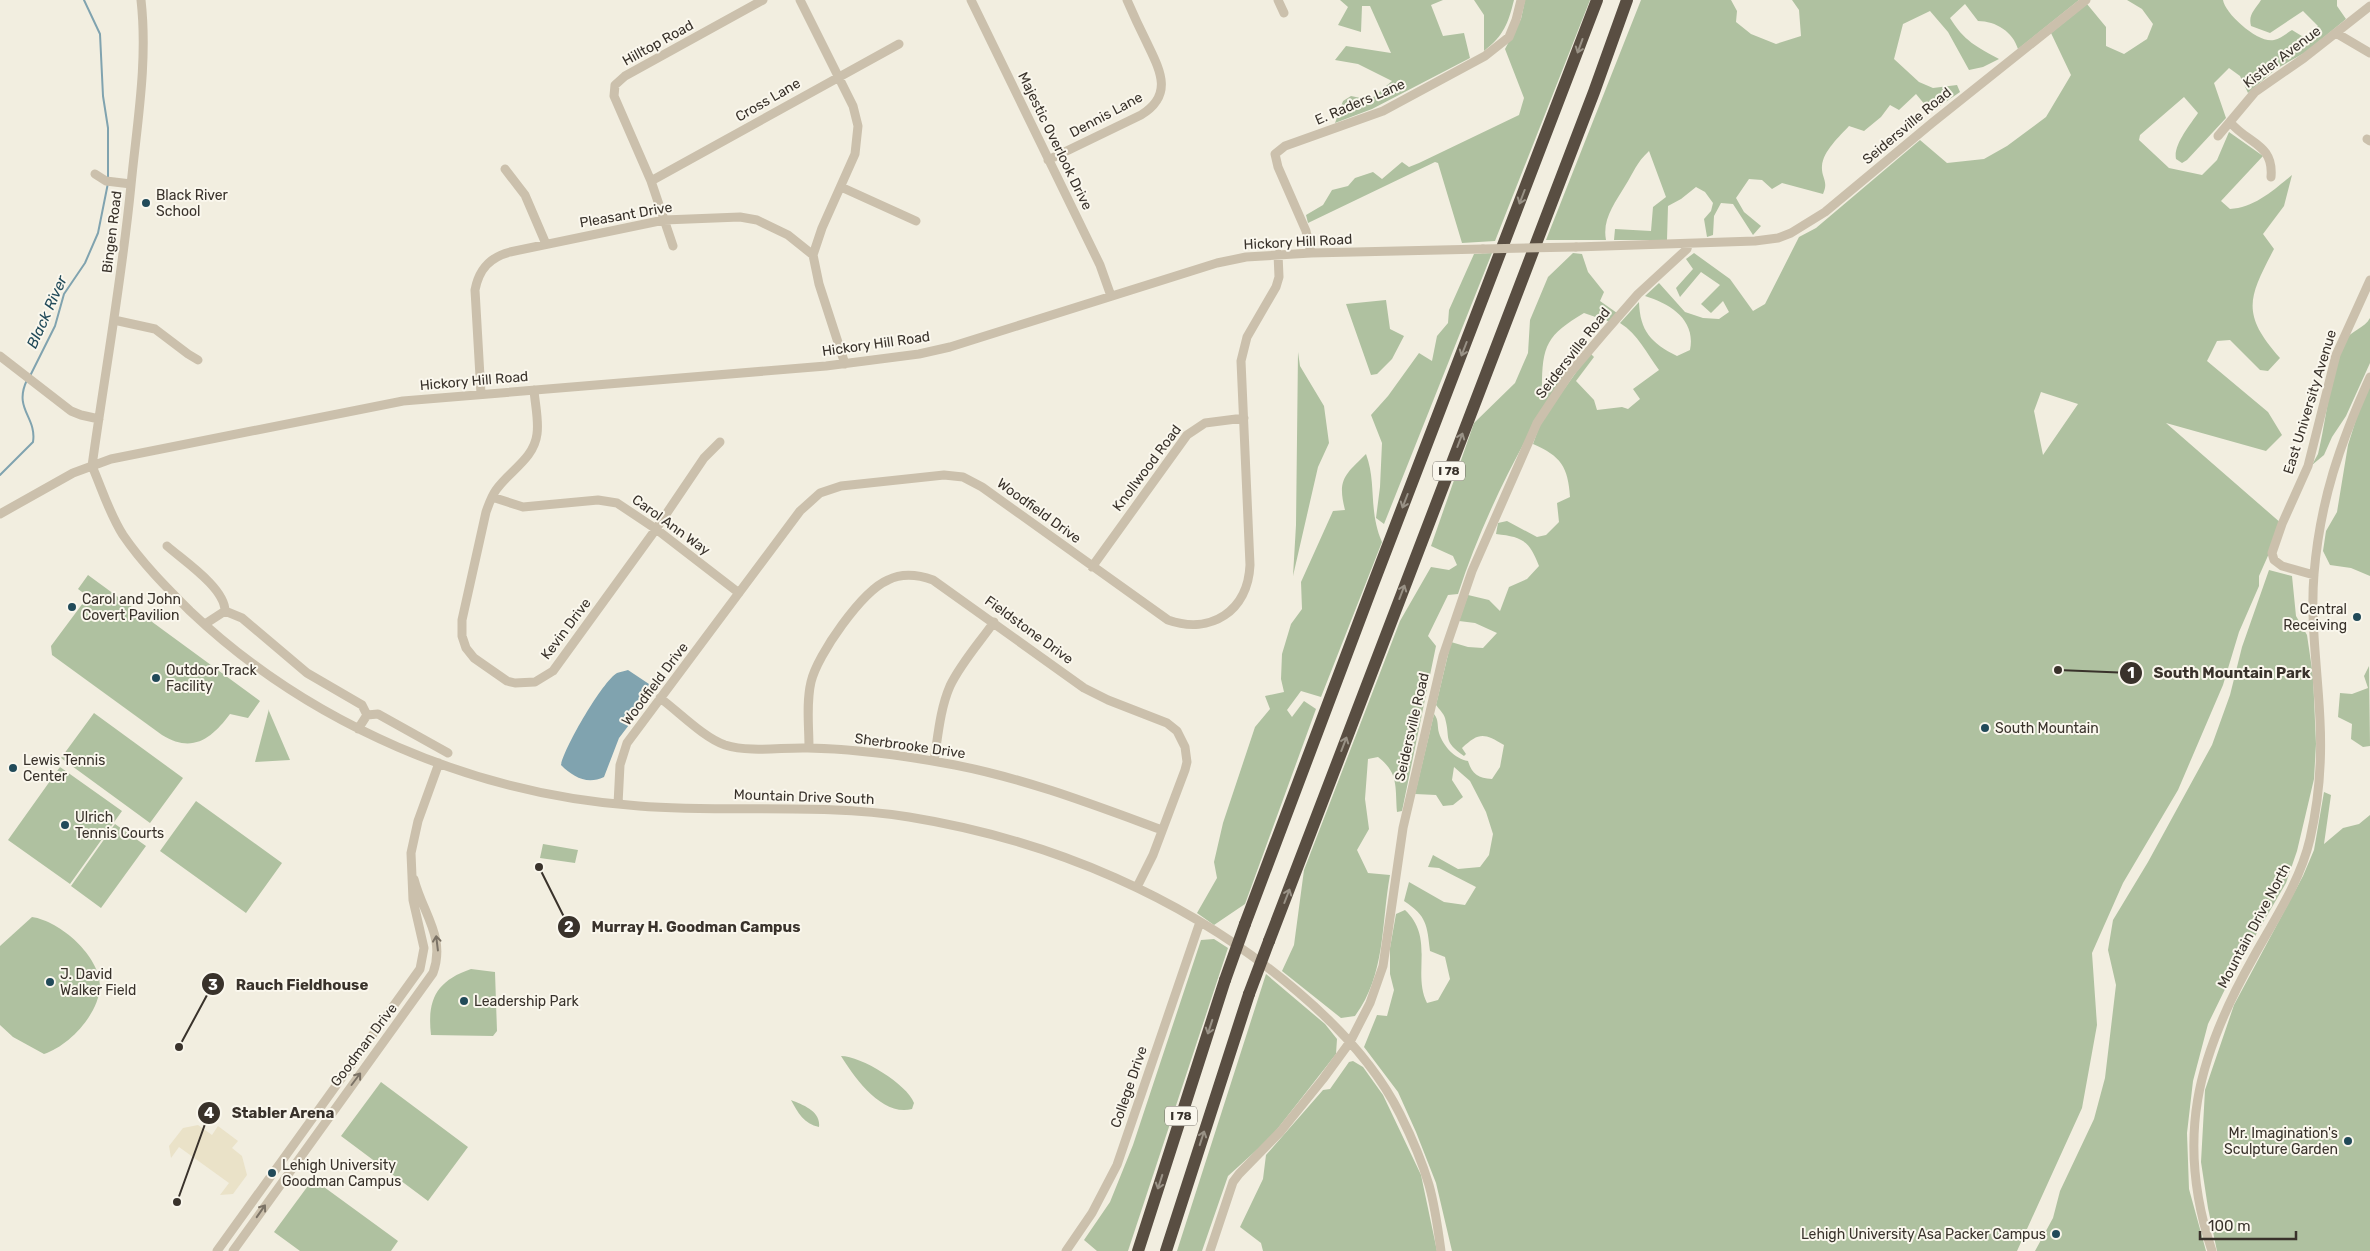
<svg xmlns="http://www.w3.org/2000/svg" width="2370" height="1251" font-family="Rubik,sans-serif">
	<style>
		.green { fill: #afc1a0; fill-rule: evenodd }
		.plaza { fill: #eae2c8 }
		.water { fill: #80a3af }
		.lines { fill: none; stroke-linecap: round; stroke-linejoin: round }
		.stream { stroke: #80a3af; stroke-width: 2 }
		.minor { stroke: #cbc0ac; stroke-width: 9 }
		.highway { stroke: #594e42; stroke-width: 12 }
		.minor-bridge { stroke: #cbc0ac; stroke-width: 9 }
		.highway-bridge { stroke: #594e42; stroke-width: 12 }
		.oneway { stroke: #999286 }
		.oneway2 { stroke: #7b7265 }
		.poi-dot { fill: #214a59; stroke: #faf7ed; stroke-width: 2 }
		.labels { text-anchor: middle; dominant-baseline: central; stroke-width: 4; stroke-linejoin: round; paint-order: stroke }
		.shield { fill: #faf7ed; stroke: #736d65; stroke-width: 1 }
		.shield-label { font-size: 12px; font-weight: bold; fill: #39322b }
		.street-label { font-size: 14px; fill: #39322b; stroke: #faf7ed }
		.poi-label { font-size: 14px; fill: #39322b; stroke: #faf7ed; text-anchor: start }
		.water-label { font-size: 15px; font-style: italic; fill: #214a59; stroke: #faf7ed }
		.leader { fill: none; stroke: #39322b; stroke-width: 2 }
		.callout-dot { fill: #39322b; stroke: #faf7ed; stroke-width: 2 }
		.mark-label { font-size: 15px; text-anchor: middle; font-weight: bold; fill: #fff }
		.callout-label { font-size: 15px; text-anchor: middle; font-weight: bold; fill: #39322b; stroke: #faf7ed; stroke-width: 4; stroke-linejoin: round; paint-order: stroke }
	</style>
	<rect width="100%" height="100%" fill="#f2eee0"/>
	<path class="green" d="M1340,0H1443L1431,5L1443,36L1464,33L1470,58L1372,109L1335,123L1343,101L1351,96L1370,100L1392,81L1358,64L1335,60L1346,46L1391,53L1370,6H1362L1361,32L1338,25L1348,7Z
		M1474,0H1514C1508,24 1504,35 1484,51V15Z
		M1525,0H1590L1495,241L1462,243L1438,163L1435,162L1308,223L1306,215L1323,205L1332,190L1348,186L1355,178L1373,172L1382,179L1402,162L1409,167L1419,163L1519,115L1524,98L1505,49L1521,19Z
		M1641,0H1731L1737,11L1736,22L1751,34L1776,44L1801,36L1799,10L1792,0H2079L2018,49C2013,32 1996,21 1978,21L1965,4L1950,18C1964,41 1977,47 1999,59L1983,67L1969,70L1948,32L1930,11L1903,24L1894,59L1919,82L1933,88L1957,85L1960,92L1931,112L1916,94L1899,110L1890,105L1881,117L1864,131L1849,126C1840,136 1823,151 1822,166C1821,178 1829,181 1823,194L1782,183L1772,189L1762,180L1749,179L1736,198L1744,212L1761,226L1753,235L1733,204L1721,203L1714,216L1713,235L1707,237L1704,219L1711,211L1713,203L1705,192L1696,187L1681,199L1668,206L1667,240H1614L1615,229L1651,231L1653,207L1666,197L1649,151C1636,163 1634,172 1625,186C1615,203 1602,219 1606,240H1546Z
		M2127,0H2223C2225,14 2259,44 2274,40C2280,39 2287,33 2292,30L2305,38L2318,26L2303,11L2270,33L2251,26C2248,14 2255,10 2261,0H2337V6L2346,19L2306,52L2276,69L2248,93L2240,76L2229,68L2214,83L2226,118L2187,160L2182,163L2176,159C2173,145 2190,125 2198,113L2184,97L2140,135L2139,140L2169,168L2202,175L2217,160L2229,132L2263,156L2221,201L2230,209C2254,208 2274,190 2292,175L2284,206L2263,234L2274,249C2249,297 2240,313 2280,358L2268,371L2260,370L2230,340L2217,341L2207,361L2268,412L2282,435L2266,451L2166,423L2282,524L2259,576V586L2239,632L2223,685L2178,790L2123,883L2092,953L2097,1025L2082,1108L2017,1251H1452L1436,1183L1416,1132L1398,1092L1364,1047L1377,1015L1387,1016L1394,990L1390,974V948L1396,914L1405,910C1435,938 1412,973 1427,1003L1438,1000L1450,979L1445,957L1430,951C1427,925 1427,916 1404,901L1409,882L1444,902L1465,905L1476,887L1439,868L1428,867L1433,855L1458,869L1480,867L1489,855L1493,834L1486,812L1470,781L1454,767L1452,780L1463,797L1453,805L1443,806L1436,795L1415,794L1434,714C1439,720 1437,726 1439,733C1443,746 1455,759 1468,761C1472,774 1478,778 1492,779L1500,767L1504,745C1484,733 1479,732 1462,748L1466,754L1464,756C1442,740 1451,740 1445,718C1444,714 1439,709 1436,705L1451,642L1468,647L1483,648L1497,633L1475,623L1459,621L1468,595L1489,600L1500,611L1509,587L1527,579L1539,566C1529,540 1522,537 1496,534L1498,523L1507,521L1537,537L1546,535L1559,522L1557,503L1570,497C1568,467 1561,456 1533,444L1539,427L1557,399L1590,353L1594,357L1576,381L1594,400L1597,410L1622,407L1628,409L1640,399L1633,389L1659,370C1647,354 1638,334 1620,323L1639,302C1640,331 1651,343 1677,356L1690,350C1696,320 1671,304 1645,296L1659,283L1685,312L1703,318L1719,319L1729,312L1723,301L1711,313L1701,304L1720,285L1701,272L1680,297L1676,288L1693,269L1686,259L1694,253L1730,279L1753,311L1765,304L1799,237L1816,228L1920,140L1947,163L1984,159L2007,146L2046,117L2071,75L2051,33L2087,4L2106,27V46L2124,54L2147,39L2153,24L2142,9ZM2041,392L2078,404L2043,455L2034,411Z
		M1492,253L1384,524L1376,518L1380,487L1382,443L1371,415L1388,396L1419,353L1432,361L1437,336L1448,323L1449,310L1474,254Z
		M1573,253L1582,254L1588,272L1604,292L1600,301L1617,313L1610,322L1584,313C1547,335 1542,345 1542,388L1556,377H1563C1521,442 1482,520 1458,594L1448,595L1428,636L1436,646L1402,811L1397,812C1395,787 1399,773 1378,757L1368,759L1365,799L1369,829L1357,850L1368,873L1390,875C1381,924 1386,974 1355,1016L1341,1018L1282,971L1294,945L1304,870L1400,621L1431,567L1449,570L1457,565L1453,556L1431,546L1474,423L1515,383L1528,353L1530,320L1548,277Z
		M1386,300L1390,329L1404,336L1392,359L1377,374L1371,375L1346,304Z
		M2370,318V363L2346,416L2332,437L2324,455L2312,465L2318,454C2327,418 2329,376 2345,341C2350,331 2365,328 2370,318Z
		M1298,352L1300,366L1324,406L1329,443L1318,467L1293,576L1296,525Z
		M2370,385V576L2351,568L2330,565L2323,551L2326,531L2337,512L2348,445L2359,410Z
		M1366,454C1377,484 1368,510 1382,542L1321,697L1301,691L1287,710L1292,717L1304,701L1316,709L1245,904L1214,925L1197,913L1217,878L1214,862L1223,823L1255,727L1270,709L1265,696L1284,692L1281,679L1282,654L1291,624L1302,609L1301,582L1333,511L1345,510C1337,479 1345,475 1366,454Z
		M2269,570L2292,576L2296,616L2307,635L2313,676L2316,744L2314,779L2297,851L2286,883L2229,981L2208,1024L2193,1081L2187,1133L2189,1189L2206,1251H2035L2053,1218L2060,1191L2094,1119L2105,1078L2116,985L2108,950L2113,920L2148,862L2212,745L2230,695L2242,647Z
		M88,575L260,701L248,718L230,714C212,738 193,754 162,735L52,655L51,646L83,603L86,604L90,598L78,589Z
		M2369,666L2370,746L2363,747L2351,739L2352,724L2338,717L2340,693L2352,694L2368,688L2364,676Z
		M269,709V711L290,760L255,762Z
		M94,713L183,778L150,823L61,758Z
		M60,767L122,811L70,884L8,840Z
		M2324,792L2331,795L2324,844L2343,828L2359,824L2370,815V1251H2217L2208,1208L2201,1162L2205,1090L2234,1005L2303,876L2314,850Z
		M196,801L282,863L246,913L160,851Z
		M115,824L146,846L101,908L71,886Z
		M543,844L578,850L575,863L540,858Z
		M32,917C60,921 100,956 100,986C99,1014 69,1046 44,1054L13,1037L0,1025V946Z
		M1214,939L1228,948L1128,1251H1097L1084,1240L1110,1202L1133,1145L1201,940Z
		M471,969L495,972L497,1031L493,1036L431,1035C427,1000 436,981 471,969Z
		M1266,974L1325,1024L1337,1039L1336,1054L1271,1137L1228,1176L1202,1251H1177Z
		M841,1056C861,1056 907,1084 914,1103L912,1109C882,1117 854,1077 841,1056Z
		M1353,1061L1363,1067L1383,1095L1421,1175L1437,1251H1263L1261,1243L1240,1227L1263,1179L1266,1155L1323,1090L1330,1089L1349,1062Z
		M381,1082L468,1147L428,1201L341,1136Z
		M791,1100C803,1105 821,1111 819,1127C804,1124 798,1113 791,1100Z
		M313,1179L398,1241L391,1251H300L274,1232Z"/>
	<path class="plaza" d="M198,1125L212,1135L218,1126L238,1141L232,1148L242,1156L247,1175L233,1194L220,1195L229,1183L179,1147L171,1158L169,1146L183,1128Z"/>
	<path class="water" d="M628,670L649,684L650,693L648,700L619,738L604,777C587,785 573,777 561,765C564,748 602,682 617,673C620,672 625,671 628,670Z"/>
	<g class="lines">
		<path class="stream" d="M84,0L100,34L103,96L108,128V178
			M30,376L55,326L64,294L85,263L98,233L108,183
			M0,475L33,442C37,417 13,409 27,380"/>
		<path class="minor" d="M800,0L853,106L858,126L855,154L822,228L813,255
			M971,0L1100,265L1111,296
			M1278,0L1284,13
			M2336,33L2370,53
			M2230,122C2248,144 2274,144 2271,177
			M2218,136L2255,92L2304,58L2370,6
			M2367,139L2370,141
			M1048,160L1141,115C1174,95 1160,70 1147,43C1140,29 1133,14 1127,0
			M505,169L525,195L546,244
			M95,174L106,181L131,184
			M651,181L899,44
			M841,187L916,221
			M673,246L651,181L614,96L615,85L625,76L763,0
			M1576,247L1755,241L1778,238L1791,233L1825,212L1932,123L2086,0
			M1311,253L1306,231L1278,167L1275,154L1285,146L1383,111L1485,56L1509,37L1516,20L1521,0
			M114,320L155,329L188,354L198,360
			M0,356L71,411L81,415L99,419
			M534,390C535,404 539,420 537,434C534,459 509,471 496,490C491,497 489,504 486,512L462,620V636L466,648L474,658L507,681L515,683L535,682L553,671L656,529L704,458L720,442
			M481,394L475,290C479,269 490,257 510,252L664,220L740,217L757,220L788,235L813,255L819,284L845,364
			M92,466C102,489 109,513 123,535C142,563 166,587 190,611C310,725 475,795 639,806C729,813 820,803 909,817C1051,840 1188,898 1298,992C1338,1026 1376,1066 1400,1114C1411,1136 1422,1161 1429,1185C1435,1206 1438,1229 1441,1251
			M92,466C105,372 122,279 131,185C137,123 148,62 141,0
			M492,497L523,507L598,500L617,503L656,529L739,593
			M0,514L73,473L111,459L403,401L826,366L919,354L950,347L1217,263L1246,257L1311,253L1483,249
			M167,546C184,561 225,588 225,611
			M1092,567L1187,435L1205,423L1244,418
			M2314,575L2282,566L2274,560L2272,553L2282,524L2308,466L2336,355L2370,280
			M205,624L225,611L242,618L307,673L362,705L367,715L358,729
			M660,698C679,712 704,738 725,745C751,753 782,747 808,748C857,749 907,756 955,765C1027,779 1094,805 1162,830
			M367,715L378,714L448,753
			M809,748C809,726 806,703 811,682C817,655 862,591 888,580C902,573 919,575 933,580L1084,688L1108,700L1167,723L1177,731L1185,747L1187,762L1185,770L1153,855L1137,887
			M934,761C938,736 940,709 950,686C961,663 980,642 994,622
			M618,804L620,765L627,743L800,511L820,493L841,486L944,475L963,477L982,487L1168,620C1211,635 1248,611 1250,565L1241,361L1247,337L1276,287L1279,277L1278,254
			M217,1251L420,969L424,948L413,900L411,853L418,821L439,763
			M233,1251L433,973C446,937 423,914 414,879
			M1066,1251L1092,1213L1117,1165L1200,922
			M1210,1251L1233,1182L1239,1174L1281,1131L1323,1079L1350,1042L1370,1003L1383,966L1403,828L1443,656L1472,571L1537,423L1570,373L1604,333L1638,294L1687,249L1688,245
			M2212,1251C2175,1140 2197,1057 2253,958C2274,920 2300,882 2310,839C2319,800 2322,760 2320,721C2318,672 2310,623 2314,574C2320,501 2340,443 2370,377"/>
		<path class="highway" d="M1245,924L1372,587L1597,0
			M1269,941L1594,92L1627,0
			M1138,1251L1225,980
			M1166,1251L1249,994"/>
		<path class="minor-bridge" d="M1483,249L1576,247"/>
		<path class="highway-bridge" d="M1225,980L1245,924
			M1249,994L1269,941"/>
	</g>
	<defs><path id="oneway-shaft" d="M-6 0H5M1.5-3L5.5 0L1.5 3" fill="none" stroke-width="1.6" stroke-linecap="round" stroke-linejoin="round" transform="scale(1.25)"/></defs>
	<g class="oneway">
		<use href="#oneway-shaft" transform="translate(1580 46) rotate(110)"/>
		<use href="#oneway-shaft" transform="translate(1522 197) rotate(111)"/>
		<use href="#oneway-shaft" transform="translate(1464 349) rotate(111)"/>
		<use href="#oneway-shaft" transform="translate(1460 440) rotate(-69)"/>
		<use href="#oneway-shaft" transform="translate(1405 501) rotate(111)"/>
		<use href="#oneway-shaft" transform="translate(1402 592) rotate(-69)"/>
		<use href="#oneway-shaft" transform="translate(1344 744) rotate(-69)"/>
		<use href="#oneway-shaft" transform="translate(1287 896) rotate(-69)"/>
		<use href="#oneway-shaft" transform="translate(1210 1027) rotate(108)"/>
		<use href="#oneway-shaft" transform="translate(1202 1138) rotate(-72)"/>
		<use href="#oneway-shaft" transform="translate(1160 1182) rotate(108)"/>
	</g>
	<g class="oneway2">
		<use href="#oneway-shaft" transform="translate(437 943) rotate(-97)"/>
		<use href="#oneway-shaft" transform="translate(356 1079) rotate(-53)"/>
		<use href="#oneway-shaft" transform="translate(261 1211) rotate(-55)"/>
	</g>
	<g class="poi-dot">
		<circle cx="146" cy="203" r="5"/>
		<circle cx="72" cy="607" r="5"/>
		<circle cx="2357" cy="617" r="5"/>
		<circle cx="156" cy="678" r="5"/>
		<circle cx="1985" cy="728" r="5"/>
		<circle cx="13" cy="768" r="5"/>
		<circle cx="65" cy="825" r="5"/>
		<circle cx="50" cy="982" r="5"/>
		<circle cx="464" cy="1001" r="5"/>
		<circle cx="2348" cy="1141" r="5"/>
		<circle cx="272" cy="1173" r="5"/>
		<circle cx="2056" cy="1234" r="5"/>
	</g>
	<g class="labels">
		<g class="shield">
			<rect x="1433" y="461.5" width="32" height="19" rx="4"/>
			<rect x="1165" y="1106.5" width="32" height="19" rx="4"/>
		</g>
		<g class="shield-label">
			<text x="1449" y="471">I 78</text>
			<text x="1181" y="1116">I 78</text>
		</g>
		<g class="street-label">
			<text transform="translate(658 43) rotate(-29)">Hilltop Road</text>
			<text transform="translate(2282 57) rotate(-37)">Kistler Avenue</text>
			<text transform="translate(768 100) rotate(-30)">Cross Lane</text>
			<text transform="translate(1360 102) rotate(-23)">E. Raders Lane</text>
			<text transform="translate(1106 115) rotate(-28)">Dennis Lane</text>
			<text transform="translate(1907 126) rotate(-40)">Seidersville Road</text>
			<text transform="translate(1055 141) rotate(64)">Majestic Overlook Drive</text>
			<text transform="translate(626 215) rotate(-10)">Pleasant Drive</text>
			<text transform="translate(112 232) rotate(-83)">Bingen Road</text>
			<text transform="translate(1298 242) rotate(-3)">Hickory Hill Road</text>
			<text transform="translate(876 344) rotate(-8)">Hickory Hill Road</text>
			<text transform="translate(1573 353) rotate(-52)">Seidersville Road</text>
			<text transform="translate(474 381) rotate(-5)">Hickory Hill Road</text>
			<text transform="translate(2310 402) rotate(-73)">East University Avenue</text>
			<text transform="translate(1147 468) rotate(-53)">Knollwood Road</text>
			<text transform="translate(1039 511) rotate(36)">Woodfield Drive</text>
			<text transform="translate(671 525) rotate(36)">Carol Ann Way</text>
			<text transform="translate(566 629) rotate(-53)">Kevin Drive</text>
			<text transform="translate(1029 630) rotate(36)">Fieldstone Drive</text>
			<text transform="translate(655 684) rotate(-53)">Woodfield Drive</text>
			<text transform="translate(1412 727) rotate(-77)">Seidersville Road</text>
			<text transform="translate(910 746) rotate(8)">Sherbrooke Drive</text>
			<text transform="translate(804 797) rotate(2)">Mountain Drive South</text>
			<text transform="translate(2254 926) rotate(-62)">Mountain Drive North</text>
			<text transform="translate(364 1045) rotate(-53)">Goodman Drive</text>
			<text transform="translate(1129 1087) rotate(-71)">College Drive</text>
		</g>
		<g class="poi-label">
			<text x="156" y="195">Black River<tspan x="156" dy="16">School</tspan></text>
			<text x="82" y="599">Carol and John<tspan x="82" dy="16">Covert Pavilion</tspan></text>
			<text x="2347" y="609" text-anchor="end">Central<tspan x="2347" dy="16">Receiving</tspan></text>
			<text x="166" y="670">Outdoor Track<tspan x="166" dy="16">Facility</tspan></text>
			<text x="1995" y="728">South Mountain</text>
			<text x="23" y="760">Lewis Tennis<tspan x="23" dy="16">Center</tspan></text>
			<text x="75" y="817">Ulrich<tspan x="75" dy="16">Tennis Courts</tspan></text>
			<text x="60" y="974">J. David<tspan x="60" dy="16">Walker Field</tspan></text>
			<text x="474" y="1001">Leadership Park</text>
			<text x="2338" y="1133" text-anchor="end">Mr. Imagination's<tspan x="2338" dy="16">Sculpture Garden</tspan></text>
			<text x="282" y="1165">Lehigh University<tspan x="282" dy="16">Goodman Campus</tspan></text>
			<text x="2046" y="1234" text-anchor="end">Lehigh University Asa Packer Campus</text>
		</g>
		<g class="water-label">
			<text transform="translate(47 312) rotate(-66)">Black River</text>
		</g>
	</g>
	<path class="leader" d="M2058 670L2131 673M539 867L569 927M179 1047L213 984M177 1202L209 1113"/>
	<g class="callout-dot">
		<circle cx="2058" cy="670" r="5"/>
		<circle cx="539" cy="867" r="5"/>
		<circle cx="179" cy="1047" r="5"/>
		<circle cx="177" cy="1202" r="5"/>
		<circle cx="2131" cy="673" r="12"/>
		<circle cx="569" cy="927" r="12"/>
		<circle cx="213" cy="984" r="12"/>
		<circle cx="209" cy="1113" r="12"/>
	</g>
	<g class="mark-label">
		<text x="2131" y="678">1</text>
		<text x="569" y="932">2</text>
		<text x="213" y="990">3</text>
		<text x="209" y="1118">4</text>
	</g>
	<g class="callout-label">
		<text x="2232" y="678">South Mountain Park</text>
		<text x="696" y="932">Murray H. Goodman Campus</text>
		<text x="302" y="990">Rauch Fieldhouse</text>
		<text x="283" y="1118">Stabler Arena</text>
	</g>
	<path d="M2200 1231v8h96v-8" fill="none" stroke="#39322b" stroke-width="2.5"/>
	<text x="2208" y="1231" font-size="15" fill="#39322b" stroke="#faf7ed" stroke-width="4" paint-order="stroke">100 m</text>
</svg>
